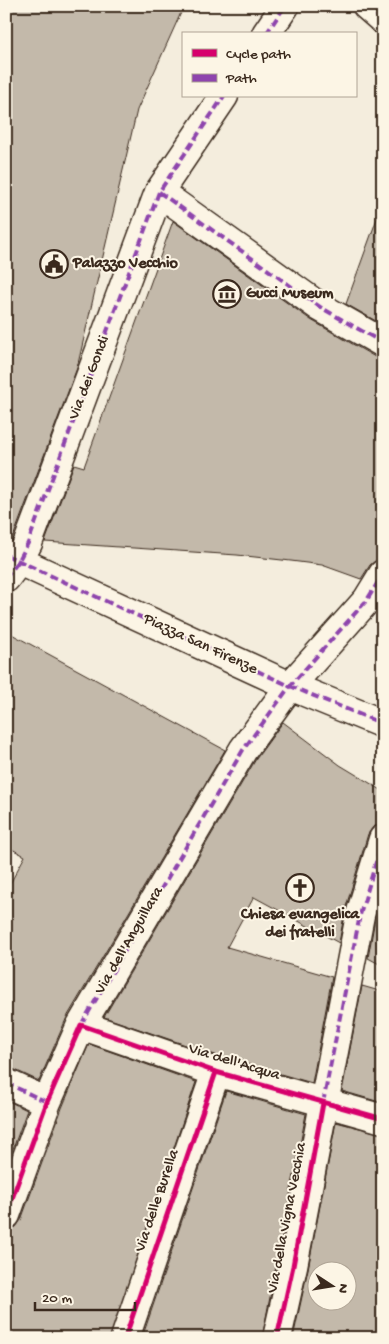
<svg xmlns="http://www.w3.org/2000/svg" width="389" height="1344" font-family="'Gochi Hand',sans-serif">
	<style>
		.building { fill: #c3b9aa; stroke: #3b2a1e; fill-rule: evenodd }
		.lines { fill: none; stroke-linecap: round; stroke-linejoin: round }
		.minor-casing { stroke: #3b2a1e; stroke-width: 31 }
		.minor { stroke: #fcf5e5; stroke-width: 28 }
		.quiet { stroke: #8e44ad; stroke-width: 4; stroke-dasharray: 8 4; stroke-linecap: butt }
		.cycleway-casing { stroke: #fcf5e5; stroke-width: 8 }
		.cycleway { stroke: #d6006c; stroke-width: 5 }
		.labels { text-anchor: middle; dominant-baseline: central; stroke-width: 4; stroke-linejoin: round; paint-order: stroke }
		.poi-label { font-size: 16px; font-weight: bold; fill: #3b2a1e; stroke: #fcf5e5; text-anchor: start }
		.street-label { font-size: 16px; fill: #3b2a1e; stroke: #fcf5e5 }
	</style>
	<rect width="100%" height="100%" fill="#f4eddd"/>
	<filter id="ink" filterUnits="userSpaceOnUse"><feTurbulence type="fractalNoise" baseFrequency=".02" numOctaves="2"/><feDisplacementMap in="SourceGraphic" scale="10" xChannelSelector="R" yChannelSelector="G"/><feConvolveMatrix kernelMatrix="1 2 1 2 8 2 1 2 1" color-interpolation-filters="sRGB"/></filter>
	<g filter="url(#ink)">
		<path class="building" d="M6,6H184L137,110L77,368L12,540H6Z
			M379,213L383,214V325L346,304Z
			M173,221L311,320L375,357L383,359V558L375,561L370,565L361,579L322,565L291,561L237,555L45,542L74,464L84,467Z
			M6,631L225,750L67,1017L39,1081L13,1069L6,1068V891L25,856L6,846Z
			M283,722L340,765L383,791V824L373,827L368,834L345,910L339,943L254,897L227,947L332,977L312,1083L221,1057L104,1017L256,759Z
			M383,894V966L368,958L375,919Z
			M362,986L383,992V1103L342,1091Z
			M89,1044L196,1082L110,1338H6V1230L16,1227L21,1220L62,1108Z
			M226,1091L306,1114L262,1338H142Z
			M6,1100L27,1110L6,1168Z
			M336,1122L383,1134V1338H293L308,1269ZM316,1272H346V1302H316Z"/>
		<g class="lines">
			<defs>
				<path id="minor" d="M367,6L383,20
					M266,34L285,6
					M159,192L320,307L383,343
					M6,555L290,686L383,724
					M6,578L18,562L28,543L159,192L224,96
					M81,1025L216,1072L383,1119
					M6,1083L47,1102
					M6,1215L47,1102L81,1025L243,750L290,686L367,600L383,574
					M125,1338L216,1072
					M277,1338L293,1266L360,915L383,839"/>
			</defs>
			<use href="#minor" class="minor-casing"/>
			<use href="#minor" class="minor"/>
			<path class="quiet" d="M367,6L383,20
				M266,34L285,6
				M159,192L320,307L383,343
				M6,555L290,686L383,724
				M6,578L18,562L28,543L159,192L224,96
				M81,1025L243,750L290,686L367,600L383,574
				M6,1083L47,1102
				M323,1103L360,915L383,839"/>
			<defs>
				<path id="cycleway" d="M6,1215L47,1102L81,1025L216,1072L383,1119
					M125,1338L216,1072
					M277,1338L293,1266L323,1103"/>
			</defs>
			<use href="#cycleway" class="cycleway-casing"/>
			<use href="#cycleway" class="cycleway"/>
		</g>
	</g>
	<defs>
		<symbol id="civic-ring" viewBox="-11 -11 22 22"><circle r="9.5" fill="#fcf5e5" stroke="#3b2a1e" stroke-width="1.5"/><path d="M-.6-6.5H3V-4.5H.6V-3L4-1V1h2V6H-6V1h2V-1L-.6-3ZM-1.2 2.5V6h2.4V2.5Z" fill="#3b2a1e"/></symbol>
		<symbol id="museum-ring" viewBox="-11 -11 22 22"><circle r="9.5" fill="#fcf5e5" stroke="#3b2a1e" stroke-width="1.5"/><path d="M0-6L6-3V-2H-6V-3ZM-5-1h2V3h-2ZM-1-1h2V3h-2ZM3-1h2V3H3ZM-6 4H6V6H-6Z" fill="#3b2a1e"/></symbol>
		<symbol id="church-ring" viewBox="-11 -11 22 22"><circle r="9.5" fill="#fcf5e5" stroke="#3b2a1e" stroke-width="1.5"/><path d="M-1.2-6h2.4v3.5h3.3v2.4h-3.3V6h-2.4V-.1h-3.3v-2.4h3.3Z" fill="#3b2a1e"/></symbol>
	</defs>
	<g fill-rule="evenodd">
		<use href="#civic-ring" x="38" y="248" width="32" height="32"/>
		<use href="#museum-ring" x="211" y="278" width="32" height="32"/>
		<use href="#church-ring" x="284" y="872" width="32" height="32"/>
	</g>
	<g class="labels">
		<g class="poi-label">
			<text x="73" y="264">Palazzo Vecchio</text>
			<text x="246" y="294">Gucci Museum</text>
			<text x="300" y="915" text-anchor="middle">Chiesa evangelica<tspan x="300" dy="18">dei fratelli</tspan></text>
		</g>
		<g class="street-label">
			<text transform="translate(90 378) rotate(-69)">Via dei Gondi</text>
			<text transform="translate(200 645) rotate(25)">Piazza San Firenze</text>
			<text transform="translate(130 941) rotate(-60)">Via dell'Anguillara</text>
			<text transform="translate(234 1063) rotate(17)">Via dell'Acqua</text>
			<text transform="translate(158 1201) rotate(-71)">Via delle Burella</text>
			<text transform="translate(288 1218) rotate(-79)">Via della Vigna Vecchia</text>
		</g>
	</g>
	<rect width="389" height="1344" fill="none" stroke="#fcf5e5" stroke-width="25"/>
	<rect x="12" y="12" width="364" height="1319" fill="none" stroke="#3b2a1e" stroke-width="2" filter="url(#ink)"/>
	<rect x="182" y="32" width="175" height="65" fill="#fcf5e5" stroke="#afa495"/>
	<rect x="192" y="49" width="25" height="8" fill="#d6006c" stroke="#afa495"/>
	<text x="226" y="58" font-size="15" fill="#3b2a1e">Cycle path</text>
	<rect x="192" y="74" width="25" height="8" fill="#8e44ad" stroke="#afa495"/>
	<text x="226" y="82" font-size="15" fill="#3b2a1e">Path</text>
	<g transform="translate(332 1286) rotate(102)"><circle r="24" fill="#fcf5e5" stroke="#afa495"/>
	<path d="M0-4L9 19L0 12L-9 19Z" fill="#3b2a1e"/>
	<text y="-8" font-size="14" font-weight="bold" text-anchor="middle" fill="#3b2a1e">N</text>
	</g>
	<path d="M35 1302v8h100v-8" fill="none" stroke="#3b2a1e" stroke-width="2.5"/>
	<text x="42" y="1302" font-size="15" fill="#3b2a1e" stroke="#fcf5e5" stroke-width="4" paint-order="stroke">20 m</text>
</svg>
